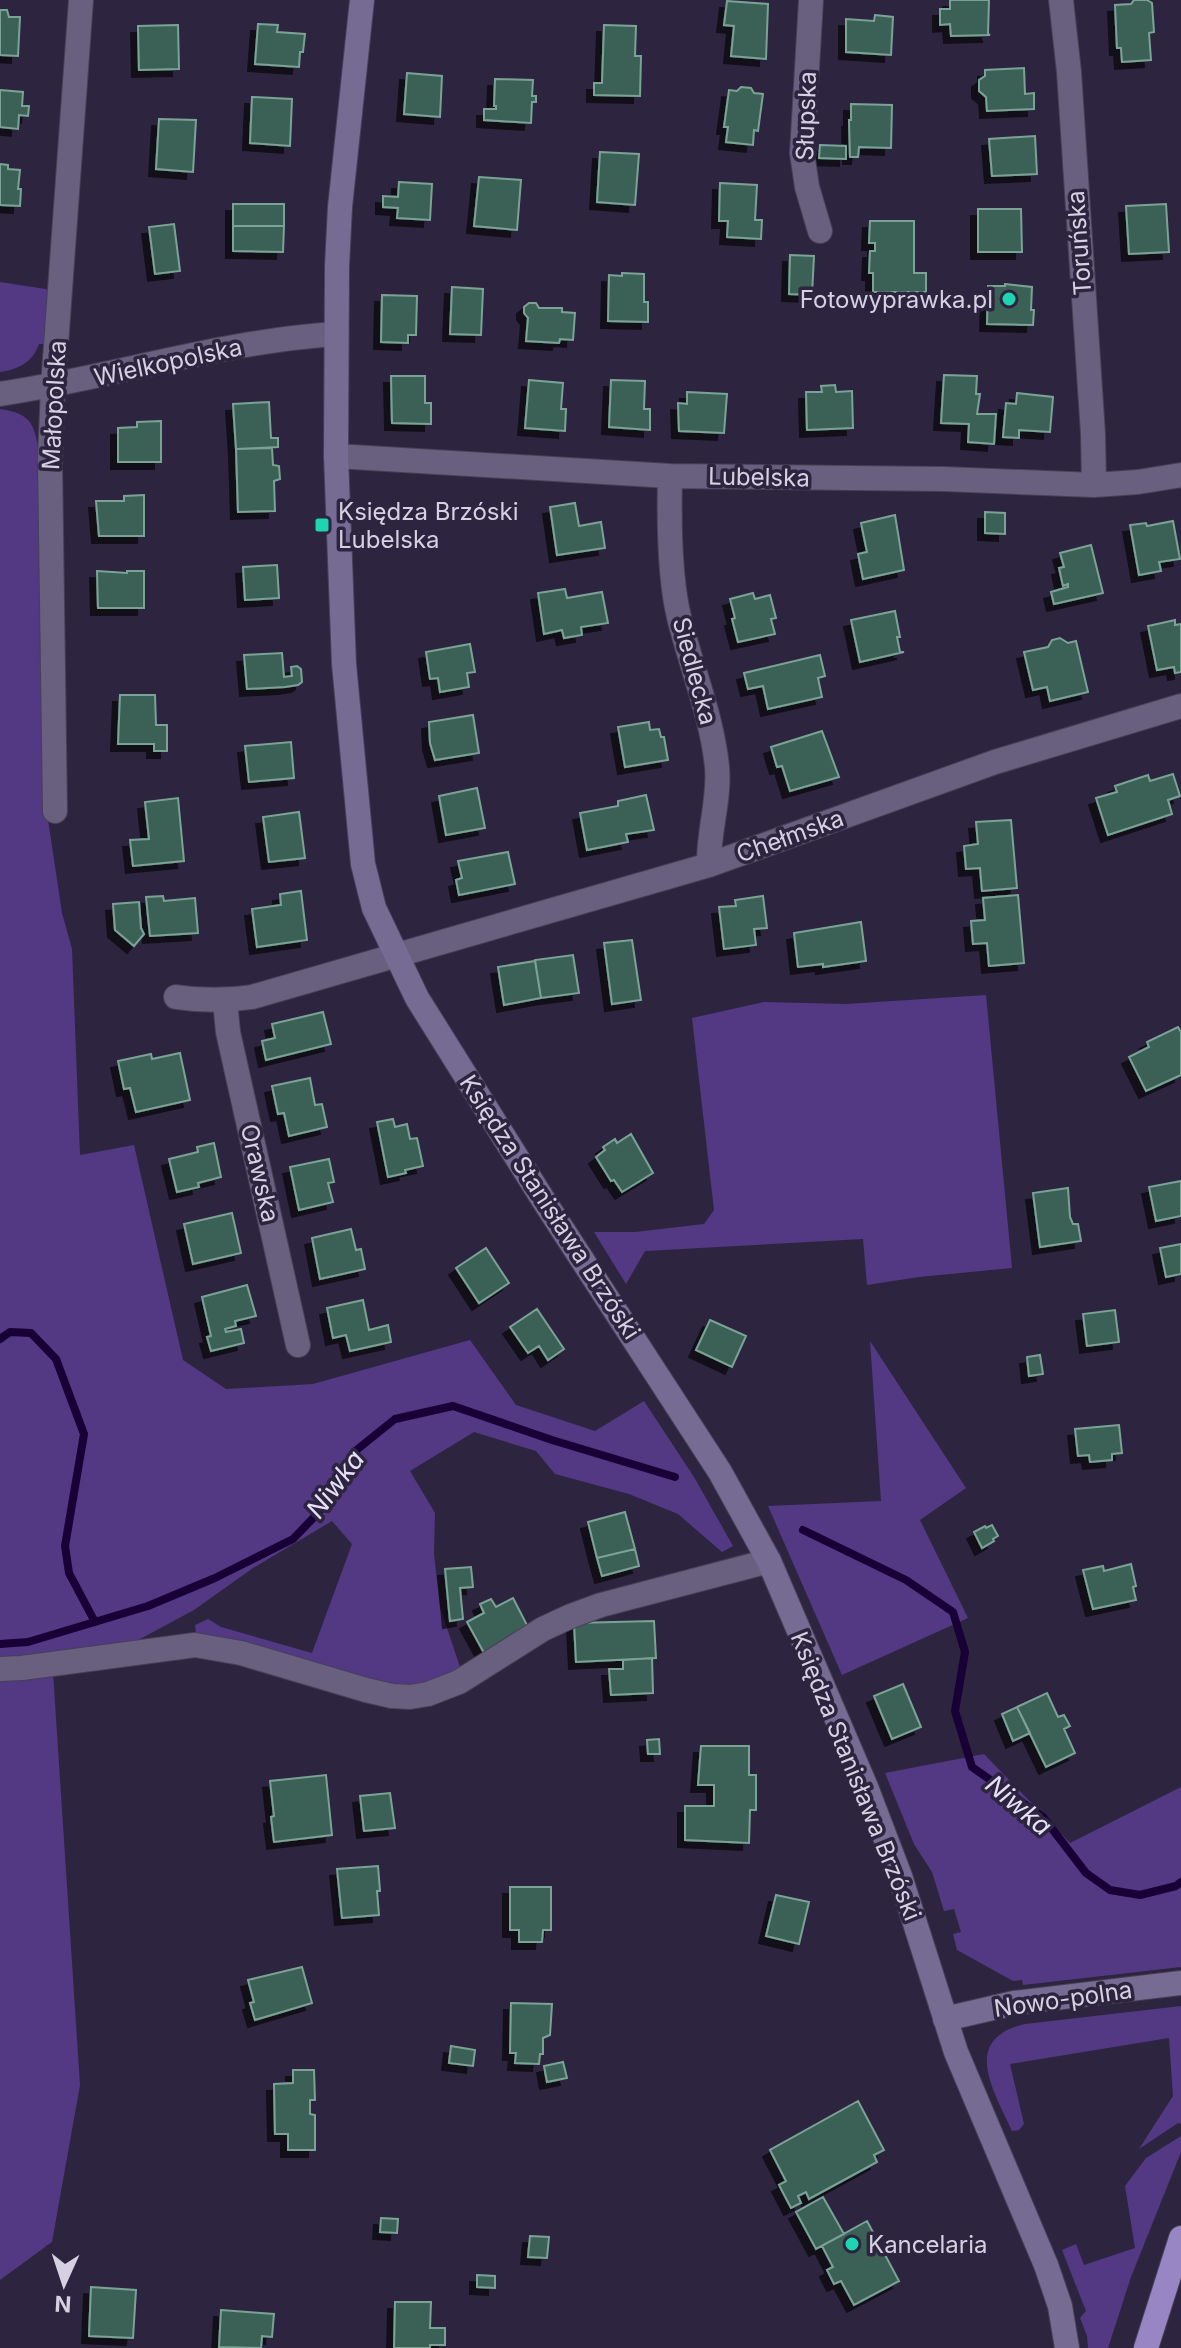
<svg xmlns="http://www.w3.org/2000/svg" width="1181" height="2348" font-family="Inter,sans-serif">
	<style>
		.green { fill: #533883 }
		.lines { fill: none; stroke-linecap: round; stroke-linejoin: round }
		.stream { stroke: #180036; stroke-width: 8 }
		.building { fill: #3b6156; stroke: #7aa396; stroke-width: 2; filter: url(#shadow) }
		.street-casing { stroke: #474056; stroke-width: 26 }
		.secondary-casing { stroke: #474056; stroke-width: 26 }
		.highway-casing { stroke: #474056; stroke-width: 26 }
		.street { stroke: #68607e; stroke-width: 24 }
		.secondary { stroke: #766b93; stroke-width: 24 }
		.highway { stroke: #9886c4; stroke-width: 24 }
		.poi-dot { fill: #1dd5b1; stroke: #2d253f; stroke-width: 3 }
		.labels { text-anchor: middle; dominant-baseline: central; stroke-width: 7; stroke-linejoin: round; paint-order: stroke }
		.street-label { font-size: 24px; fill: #d5d1e2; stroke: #2d253f }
		.poi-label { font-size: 24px; fill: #d5d1e2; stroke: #2d253f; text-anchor: start }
		.water-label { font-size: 26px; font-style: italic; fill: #e6e1f7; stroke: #2d253f }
	</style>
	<defs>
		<filter id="shadow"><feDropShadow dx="-7" dy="7" stdDeviation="0" flood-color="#0009"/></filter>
	</defs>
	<rect width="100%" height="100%" fill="#2d253f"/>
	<path class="green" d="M0,282L52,290L47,344H39C32,363 19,369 0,372Z
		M0,409C34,414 34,426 40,456L47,813L62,913L72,949L80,1155L134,1145L183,1360L226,1389L313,1384L470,1340L516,1405L595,1431L644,1401L694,1477L733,1546L722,1552L678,1514L629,1494L555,1474L536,1451L474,1432L410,1471L435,1513L434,1554L440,1607L461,1670L446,1679L399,1689L196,1633L195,1625L208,1619L221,1627L312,1653L352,1544L332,1521L253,1568L194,1610L129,1645L0,1664Z
		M986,995L1012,1268L919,1277L867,1285L863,1239L645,1251L626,1284L594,1232H635L704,1224L714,1210L692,1018L764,1002L846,1004Z
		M870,1341L966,1488L920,1520L968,1618L842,1675L768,1506L881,1501Z
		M53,1672L80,2085L52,2242L0,2280V1677Z
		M984,1754L1070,1843L1181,1787V1967L1023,1985L1022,1980L1013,1981L957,1950L953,1934L961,1932L954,1909L944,1911L932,1872L914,1844L885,1773Z
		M1181,2006V2124L1178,2123L1139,2149L1173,2096L1169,2038L1010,2064L1024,2124L1019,2130L1012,2131C994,2091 960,2039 1025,2024Z
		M1181,2136V2152L1131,2277L1108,2348H1088L1087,2336L1080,2318L1086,2311L1062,2250L1076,2244L1084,2265L1135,2248L1125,2186L1146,2158Z"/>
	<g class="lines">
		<path class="stream" d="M0,1339L10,1332L31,1333L56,1359L84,1434L65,1546L69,1573L95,1622
			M803,1530L906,1580L953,1612L965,1652L955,1711L972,1767L1043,1817L1086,1873L1110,1890L1140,1895L1176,1886L1181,1882
			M0,1644L28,1642L148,1606L215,1578L293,1539L319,1512L337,1486L354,1452L395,1419L453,1406L552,1440L675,1477"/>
	</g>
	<path class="building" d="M950,0H989L988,34L990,35L951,36L950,24L940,25V9H950Z
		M1134,0H1147L1152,3L1154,32L1149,33L1151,60L1122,62L1121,48H1117L1115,5L1131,4Z
		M727,1L768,4L766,59L731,56L734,26L724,25Z
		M0,10H7L9,17H20L18,56L0,55Z
		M875,15L893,17L891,55L846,52V19L874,21Z
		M258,24L278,25L277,32L305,34L303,52H300L299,67L255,64Z
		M178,25L179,69L139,70L138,26Z
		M604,25L636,26L635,56H641L640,96L594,95V83H602Z
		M1024,68L1025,94L1034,93V109L987,111L986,97L979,91V80L985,76V70Z
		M407,73L442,76L440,117L404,114Z
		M495,79L533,80L532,96H536V102H532L531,123L484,120V109H496V106H494Z
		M741,87L751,88L754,93L763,94L758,131L754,130L753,145L726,142L728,127H724L729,90L737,91Z
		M0,90L23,92L22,106H29L28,116L19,115L18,129L0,127Z
		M252,97L292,99L290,146L250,143Z
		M851,104L892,105L891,148L859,147L858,157H850L849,120H851Z
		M159,119L196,120L193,172L156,169Z
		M1035,136L1037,174L992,176L989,139Z
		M820,145L846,146V159L819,158Z
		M600,152L639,154L635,205L597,202Z
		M0,164L8,165V169L20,170L18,189H21L20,206L0,205Z
		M479,177L521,180L517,230L474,226Z
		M399,182L432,184L430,220L397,218L398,208L383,207V196L398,197Z
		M720,183L757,185L755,220H762L761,239L727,237L728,221H719Z
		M233,204H284V226H233Z
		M1166,204L1169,252L1129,254L1126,206Z
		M978,209H1021L1022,252H978Z
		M870,221H914V273H926V292H873V273H869L870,251H875V243H869Z
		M174,224L180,271L155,274L149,227Z
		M233,226H284L283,252L233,251Z
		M790,255L814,256L812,295L789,294Z
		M622,273L644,274V302H648V322L608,321L609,275L622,276Z
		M1005,284L1032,287L1031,310H1034L1033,325L987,324L988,286H1005Z
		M452,287L483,289L481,335L450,334Z
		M382,295L417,296L416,335H408V343L381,342Z
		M529,303H536L539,308H562V312L575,313L573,340L560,339L559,343L526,341L528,318L524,313V307Z
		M944,375L977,376L976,394H980L977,414H996L994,444L968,442L969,424L941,423Z
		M391,376H425V403H431V424L392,423Z
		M529,380L563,383L561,409H566L565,431L525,428Z
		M611,380L645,381L644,409H650V430L609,427Z
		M835,385L836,392L852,391L853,428L807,430L806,392H822L821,386Z
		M687,392L727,394L724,433L679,431L678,403L687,404Z
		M1017,393L1053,397L1050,432L1019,430V438L1003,437L1006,403L1016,404Z
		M269,402L271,438H278V447L236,449L233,404Z
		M161,421V462H118V428L137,427V422Z
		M272,448L273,465L279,466L280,479L274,481L275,511L238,512L236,449Z
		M144,495V536H99L96,501H124V496Z
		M575,503L579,526L601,522L605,548L557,555L550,507Z
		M985,512L1005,513V534L985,533Z
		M895,515L904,570L863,579L858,554L867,552L861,523Z
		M1173,521L1180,559L1159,562L1161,571L1139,575L1130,525L1146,523L1147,526Z
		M1091,545L1103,593L1054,604L1051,592L1068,587V584L1063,586L1059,568L1064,567L1060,553Z
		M277,565L279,598L245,600L243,567Z
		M97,571L127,573V571H144V608H98Z
		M565,589L567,598L602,592L608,623L581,627L582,635L564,638L562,630L544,634L538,593Z
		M753,593L755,599L770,595L776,618L771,619L775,634L738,642L732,619L735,618L730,599Z
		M895,611L900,637H897L900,652H904L860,662L851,620Z
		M1175,620V625L1181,624V672L1175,673L1174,667L1157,670L1148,626Z
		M1060,638L1068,643L1076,641L1088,692L1050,701L1047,687L1033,690L1024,652L1048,647L1052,640Z
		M470,644L475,672L467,673L469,687L440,692L438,678L430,679L426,652Z
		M282,653L284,677L292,676L291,667L297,666L301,669L302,682L298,685L285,687L247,689L244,655Z
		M820,655L825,676L818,678L822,697L768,709L763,686L748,689L744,673Z
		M120,695H155L156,725H167V751H154V744H118Z
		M473,715L479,753L435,760L430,743L429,722Z
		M649,722L650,730L659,729L661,737H664L668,760L625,767L618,727Z
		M822,731L839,777L790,791L782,766L777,767L771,747Z
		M291,742L294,778L249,782L245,746Z
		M1173,774L1180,796L1168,800L1172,814L1108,835L1096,798L1117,792L1115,786L1148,775L1150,781Z
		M477,788L485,828L446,835L439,796Z
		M646,795L654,830L626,834L628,842L587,850L580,813L618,806V801Z
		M178,798L184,861L133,866L130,840L149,839L145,802Z
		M299,812L305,858L269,862L263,817Z
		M1011,820L1017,888L982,891L980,868L966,869L964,846L978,844L976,822Z
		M508,852L515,884L459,895L456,880L462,878L458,861Z
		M301,891L307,940L257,947L252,909L281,905L280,894Z
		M1018,895L1024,963L989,966L987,943L973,944L971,921L985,920L983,898Z
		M163,896L164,901L195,898L198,933L150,936L146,897Z
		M763,896L767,928L754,929L756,945L724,949L719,907L736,906L735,900Z
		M139,902L141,928L144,934L134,946L115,930L113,904Z
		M861,922L866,961L823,967V964L798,967L794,933Z
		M632,940L641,1000L612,1004L604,943Z
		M573,955L579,993L541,998L535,960Z
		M535,961L541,998L504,1005L498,967Z
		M323,1012L331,1044L266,1060L262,1041L275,1038L272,1024Z
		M1178,1027L1181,1032V1075L1146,1091L1129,1057L1149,1047L1147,1042Z
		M180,1053L190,1100L136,1112L130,1088L124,1089L118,1061L151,1054L152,1059Z
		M310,1078L315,1105L322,1104L327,1127L289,1136L284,1113L278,1114L272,1086Z
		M393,1119L395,1127L407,1124L410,1139L417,1138L423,1166L405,1170L406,1173L388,1177L377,1122Z
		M631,1134L653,1173L622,1192L614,1180L611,1181L596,1157L605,1150L603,1147L615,1139L617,1143Z
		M214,1143L221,1177L198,1183L199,1187L177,1192L169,1159L198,1152L197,1147Z
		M329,1159L334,1182L328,1183L333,1202L299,1210L290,1167Z
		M1181,1181V1216L1156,1221L1149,1187Z
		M1068,1188L1070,1217L1073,1224H1078L1081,1241L1040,1247L1033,1193Z
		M232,1213L241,1253L193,1264L184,1224Z
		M351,1229L356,1250L361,1249L365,1269L320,1279L312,1238Z
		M1181,1244V1274L1166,1277L1160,1248Z
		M486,1248L509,1283L479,1303L456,1268Z
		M247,1285L256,1316L235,1321L236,1326L225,1329L226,1332L241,1329L244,1343L211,1351L207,1337L211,1336L202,1297Z
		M363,1300L369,1330L388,1325L391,1342L350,1351L346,1335L333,1338L327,1308Z
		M537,1309L564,1349L548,1360L539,1346L528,1353L510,1327Z
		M1115,1310L1119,1342L1087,1346L1083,1314Z
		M710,1320L746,1336L732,1367L696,1350Z
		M1040,1355L1043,1374L1029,1376L1027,1357Z
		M1119,1425L1122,1453L1112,1454V1460L1090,1462L1089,1455L1078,1456L1075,1429Z
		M625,1512L635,1549L597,1558L588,1522Z
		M992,1525L998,1536L993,1539L994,1541L982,1548L974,1532L985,1526L986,1528Z
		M635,1549L639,1566L602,1576L597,1558Z
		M1131,1564L1136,1586L1133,1587L1136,1600L1093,1609L1083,1570L1103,1566L1104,1571Z
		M471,1567L473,1587L460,1588L463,1619L450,1621L445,1569Z
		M513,1598L529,1629L484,1653L467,1622L484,1613L480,1604L491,1599L496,1607Z
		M654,1621L656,1658L576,1662L574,1623Z
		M652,1658L653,1693L611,1695L609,1669H623V1660Z
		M903,1684L921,1727L892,1739L874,1696Z
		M1047,1693L1058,1717L1064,1715L1070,1726L1064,1729L1075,1753L1046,1767L1017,1707Z
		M1017,1707L1030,1733L1013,1741L1002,1714Z
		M659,1739L660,1754H648L647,1740Z
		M701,1746H749V1775H756V1810H750L749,1843L685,1840V1806H714V1785H698Z
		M326,1775L332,1835L274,1842L271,1817L274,1816L270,1781Z
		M390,1793L395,1828L364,1831L360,1796Z
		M378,1866L380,1891H377L379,1915L342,1918L337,1869Z
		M510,1887H551V1930H543L542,1942H519V1930H510Z
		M776,1895L809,1902L799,1944L766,1936Z
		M302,1967L312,2003L255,2020L250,2003L254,2002L248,1980Z
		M511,2003L552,2004L550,2035L543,2038V2054H540L539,2064L515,2063L516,2053H510Z
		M451,2046L475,2050L473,2066L449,2063Z
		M563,2062L567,2078L547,2082L544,2066Z
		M293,2070H314L315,2100H310V2114L315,2115V2150H288V2134H275L274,2084L293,2083Z
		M858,2101L884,2150L874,2155L877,2162L809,2199L806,2192L798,2196L801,2203L791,2208L779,2185L786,2181L770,2150Z
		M823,2197L844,2234L816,2249L796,2212Z
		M381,2218L398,2219L397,2233L380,2232Z
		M867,2221L899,2281L854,2305L841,2281L834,2284L827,2270L833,2267L822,2246Z
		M530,2236L549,2237L547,2258L528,2257Z
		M477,2275L495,2276V2288L477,2287Z
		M91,2287L136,2290L133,2338L89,2336Z
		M395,2302H431L430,2328H445V2345H430V2348H394Z
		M221,2310L274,2314L272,2337L262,2336L261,2348L219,2347Z"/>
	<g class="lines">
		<defs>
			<path id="street" d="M811,0L802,153L807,187L820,231
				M1061,0L1069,72L1093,434L1094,485
				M0,394C113,377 223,341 336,334
				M336,456L670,476L944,479L1094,485L1138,482L1181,475
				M670,476C669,519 669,576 679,617C691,667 712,716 717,767C720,800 708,832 709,865
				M55,811L50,461L53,386L81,0
				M176,997C202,1001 225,1001 252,997L709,865L995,762L1181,706
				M225,1001L228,1032L298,1345
				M0,1669L22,1668L195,1645L241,1653L366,1690L392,1696L410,1697L428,1694L459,1682L543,1629L571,1616L601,1605L769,1561"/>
			<path id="secondary" d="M362,0L340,207L337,266L336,456L344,664L363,864L374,908L417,998L544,1201L720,1472L769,1561L866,1787L900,1876L956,2052L1046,2265L1060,2306L1067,2348
				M945,2019L1014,2003L1181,1983"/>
			<path id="highway" d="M1146,2348L1181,2238"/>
		</defs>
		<use href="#street" class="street-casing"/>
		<use href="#secondary" class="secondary-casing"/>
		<use href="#highway" class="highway-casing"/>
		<use href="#street" class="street"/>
		<use href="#secondary" class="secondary"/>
		<use href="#highway" class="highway"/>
	</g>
	<g class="poi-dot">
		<circle cx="1009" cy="299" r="8"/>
		<rect x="314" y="517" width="16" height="16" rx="4"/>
		<circle cx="852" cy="2244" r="8"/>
	</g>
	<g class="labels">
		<g class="street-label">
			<text transform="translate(806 116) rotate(-88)">Słupska</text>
			<text transform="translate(1079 243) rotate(-94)">Toruńska</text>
			<text transform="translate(168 362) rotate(-12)">Wielkopolska</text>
			<text transform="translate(54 405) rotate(-87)">Małopolska</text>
			<text transform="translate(759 477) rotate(1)">Lubelska</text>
			<text transform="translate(695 671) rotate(75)">Siedlecka</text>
			<text transform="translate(790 836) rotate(-20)">Chełmska</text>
			<text transform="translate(260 1173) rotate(77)">Orawska</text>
			<text transform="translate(550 1207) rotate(57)">Księdza Stanisława Brzóski</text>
			<text transform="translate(856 1776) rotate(68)">Księdza Stanisława Brzóski</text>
			<text transform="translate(1063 1999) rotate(-8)">Nowo-polna</text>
		</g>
		<g class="poi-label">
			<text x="993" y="299" text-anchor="end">Fotowyprawka.pl</text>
			<text x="338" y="511">Księdza Brzóski<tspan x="338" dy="28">Lubelska</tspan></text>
			<text x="868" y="2244">Kancelaria</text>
		</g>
		<g class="water-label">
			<text transform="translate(335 1484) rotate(-53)">Niwka</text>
			<text transform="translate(1019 1805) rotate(40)">Niwka</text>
		</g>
	</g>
	<g transform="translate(64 2284) rotate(183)" stroke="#2d253f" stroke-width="6" paint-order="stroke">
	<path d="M0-6L14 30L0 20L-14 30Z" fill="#d5d1e2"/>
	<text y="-12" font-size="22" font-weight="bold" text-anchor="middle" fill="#d5d1e2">N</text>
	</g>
</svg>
